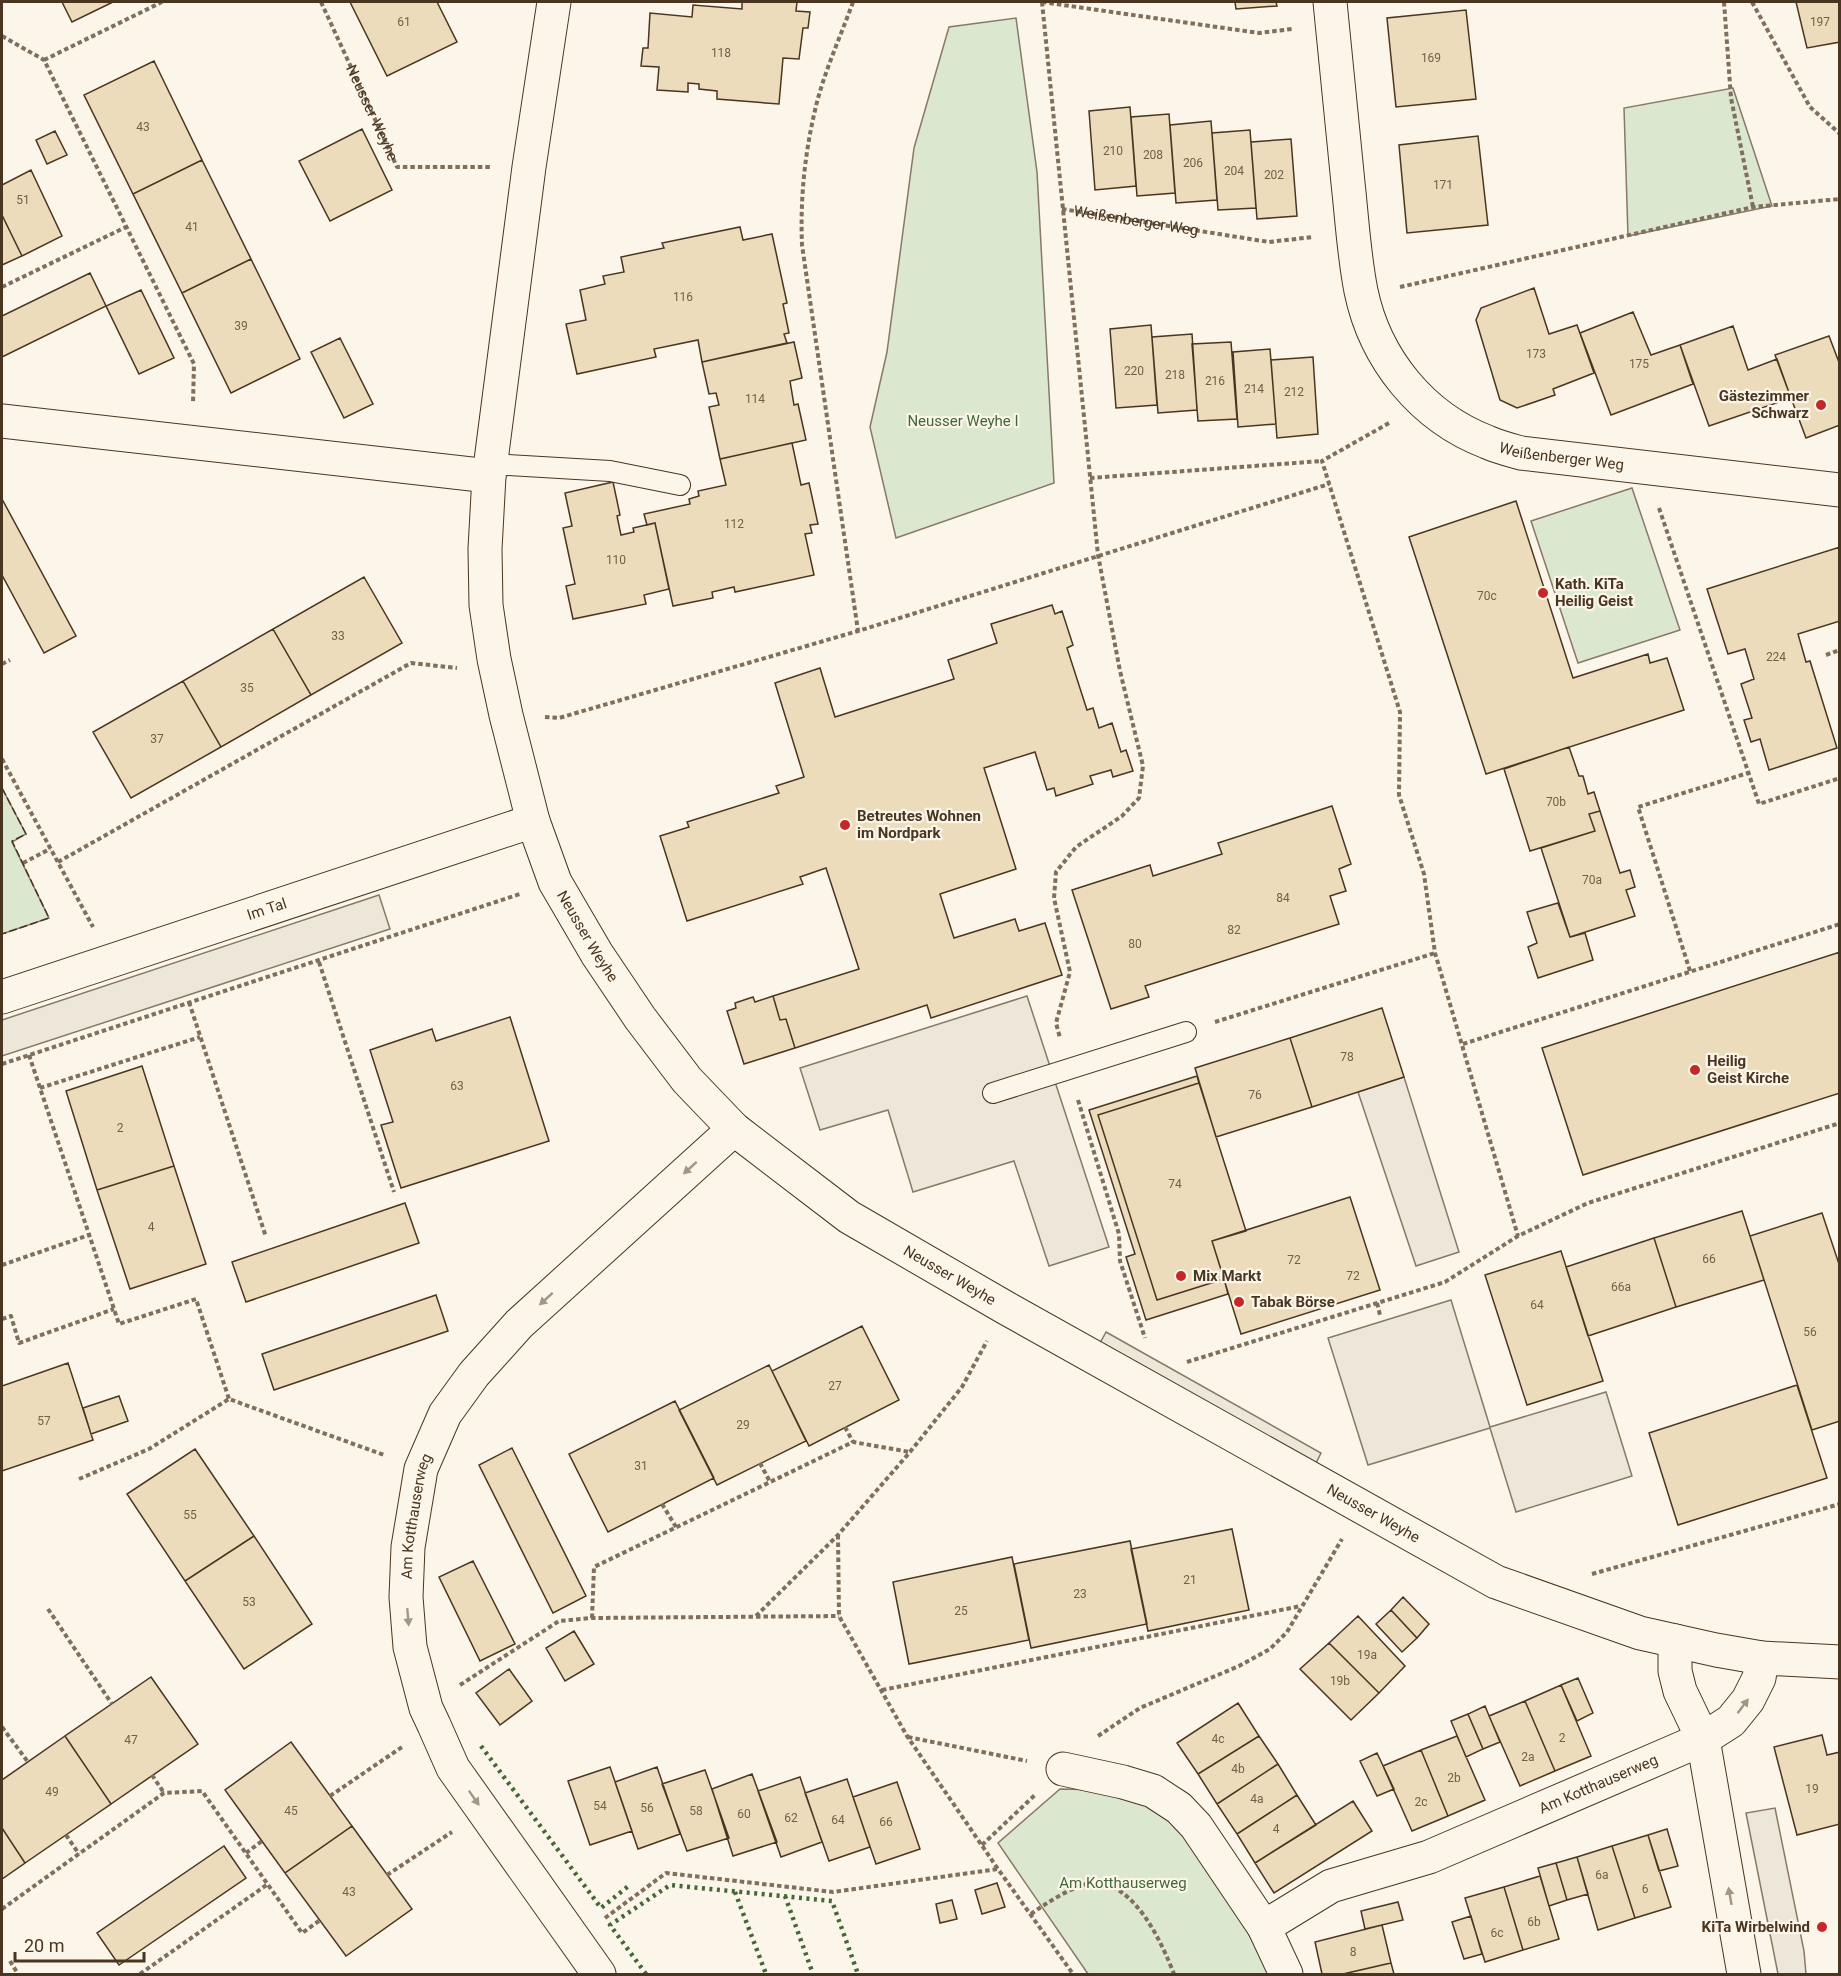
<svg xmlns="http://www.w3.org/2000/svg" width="1841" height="1976" font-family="Roboto,sans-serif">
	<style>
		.green { fill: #dce7d0; stroke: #887966; stroke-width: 1.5 }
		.parking { fill: #ede7d9; stroke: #887966; stroke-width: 1.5 }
		.building { fill: #ecdcbc; stroke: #4a3520; stroke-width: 1.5 }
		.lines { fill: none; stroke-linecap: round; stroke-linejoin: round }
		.lane-casing { stroke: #4a3520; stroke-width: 22 }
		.street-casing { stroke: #4a3520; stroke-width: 35 }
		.path { stroke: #7f6f5c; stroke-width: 4; stroke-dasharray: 4.5 3; stroke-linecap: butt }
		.lane { stroke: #fbf6e9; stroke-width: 20 }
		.street { stroke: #fbf6e9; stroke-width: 33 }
		.hedge { stroke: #436837; stroke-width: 4.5; stroke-dasharray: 3 4.5; stroke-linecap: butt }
		.fence { stroke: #4a3520; stroke-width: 1.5; stroke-dasharray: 8 3; stroke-linecap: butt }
		.oneway { fill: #a29684 }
		.poi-dot { fill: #c62828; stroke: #fbf6e9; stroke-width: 2 }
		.labels { text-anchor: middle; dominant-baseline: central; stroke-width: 4.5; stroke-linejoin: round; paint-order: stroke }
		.number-label { font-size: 12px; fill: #725f47 }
		.street-label { font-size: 15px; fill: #4a3520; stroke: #fbf6e9 }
		.poi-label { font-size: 15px; font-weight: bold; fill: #4a3520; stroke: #fbf6e9; text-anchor: start }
		.park-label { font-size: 15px; fill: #436837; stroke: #fbf6e9 }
	</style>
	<rect width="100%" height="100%" fill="#fbf6e9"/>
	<path class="green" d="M1016,18L1037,172L1054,483L896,538L870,427L887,352L914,148L949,27Z
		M1733,88L1772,206L1628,236L1624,108Z
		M1632,488L1680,630L1578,663L1531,521Z
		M2,788L26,834L12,842L49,918L2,934Z
		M1060,1789L1106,1790L1153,1806L1179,1823L1261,1945L1271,1974H1088L998,1843Z"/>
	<path class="parking" d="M379,895L390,929L2,1056V1020Z
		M1027,996L1109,1247L1049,1266L1014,1161L913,1192L888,1110L820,1130L800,1068Z
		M1404,1077L1459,1252L1416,1266L1358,1092Z
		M1451,1300L1490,1427L1606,1392L1632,1476L1516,1512L1490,1428L1368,1465L1328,1338Z
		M1106,1332L1321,1453L1314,1467L1099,1345Z
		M1775,1808L1804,1951L1806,1974H1778L1746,1813Z"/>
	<path class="building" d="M62,2H113L72,22Z
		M350,2H437L457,42L387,76Z
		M742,2H797L796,11L810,12L808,28H803L799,59L783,58L779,104L717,99V91L699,89V84L688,83V92L657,90L659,67L641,66L643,48H648L650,13L692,17L693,5L742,9Z
		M1235,2H1276L1277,6L1236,9Z
		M1796,2H1840V42L1807,48Z
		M1466,10L1476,99L1396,107L1387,18Z
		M154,61L202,160L133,194L84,95Z
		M1130,107L1136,186L1095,190L1089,111Z
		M1169,114L1175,193L1137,196L1131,117Z
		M1211,121L1217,200L1176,203L1170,125Z
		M362,129L392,190L330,221L299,161Z
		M1250,130L1256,208L1218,210L1212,133Z
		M55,131L67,155L47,164L36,140Z
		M1478,136L1488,225L1407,233L1399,145Z
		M1291,139L1297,216L1257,219L1251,142Z
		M202,160L251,259L182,293L133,194Z
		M31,170L62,236L22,256L2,215V185Z
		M2,215L22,256L2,265Z
		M740,227L743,240L772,234L787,303L783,304L789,333L784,334L787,343L702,362L698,340L654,349L656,357L577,374L566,324L586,320L580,290L605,284L603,276L624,272L621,257L664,248L662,243Z
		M251,259L300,359L231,393L182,293Z
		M90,273L106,306L2,357V316Z
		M1534,288L1549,334L1577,325L1594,373L1553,389L1555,395L1517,408L1500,400L1476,320L1481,308Z
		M141,290L174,358L139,374L106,306Z
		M1633,312L1651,355L1680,345L1693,384L1611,415L1580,333Z
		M1151,325L1157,405L1116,408L1110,329Z
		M1733,326L1748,370L1777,359L1791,398L1709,426L1680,345Z
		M1192,334L1197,410L1158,413L1152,337Z
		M1829,336L1840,365V425L1806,438L1775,355Z
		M340,338L373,404L344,418L311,352Z
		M794,342L802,378L790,381L794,405L798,404L806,440L720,459L709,407L719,405L716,393L709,394L702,362Z
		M1231,342L1237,419L1198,421L1192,344Z
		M1270,349L1276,424L1238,427L1233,352Z
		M1313,357L1318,434L1277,438L1271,360Z
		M792,443L801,485L809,483L818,524L810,525L812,533L805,534L814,575L735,592L734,587L712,592L713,598L673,606L655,523L647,525L644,514L690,504L689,499L699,496L698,491L726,485L720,459Z
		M613,482L620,515L617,516L621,535L634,532L633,528L655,523L669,589L644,595L646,604L573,619L566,586L575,584L563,528L572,526L565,493Z
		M2,499L76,636L44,653L2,575Z
		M1516,501L1573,678L1648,654L1650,663L1667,658L1684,710L1486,774L1409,537Z
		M1840,547V621L1798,634L1806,662L1810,661L1837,748L1769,770L1760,739L1751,742L1744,720L1752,718L1741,684L1754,679L1745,649L1728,654L1707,589Z
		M364,577L402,643L311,695L273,629Z
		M1052,605L1055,614L1062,611L1073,645L1067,648L1087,710L1093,708L1099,728L1112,723L1121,752L1126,750L1133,771L1113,777L1111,770L1090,776L1093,784L1056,796L1054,788L1047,790L1035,752L984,768L1016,869L940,894L954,938L1015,919L1019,931L1045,923L1062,975L931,1018L927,1005L795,1048L786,1019L780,1020L773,996L859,969L826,868L800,877L803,884L687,921L660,836L689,827L687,822L779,793L776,786L804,777L775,683L820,668L835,717L954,679L948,660L997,643L991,624Z
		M273,629L311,695L221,747L183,681Z
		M183,681L221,747L131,798L93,732Z
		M1569,747L1579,776H1583L1588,794L1594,792L1600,811L1589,814L1595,831L1530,851L1504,769Z
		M1332,806L1351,864L1339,869L1346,891L1330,896L1339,924L1145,986L1149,997L1111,1009L1072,890L1150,865L1153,876L1222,854L1218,843Z
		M1600,811L1620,873L1630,870L1635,887L1626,890L1635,916L1570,937L1541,848L1595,831L1589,814Z
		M1558,903L1570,937L1585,933L1593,960L1538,978L1528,947L1537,943L1527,912Z
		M1840,952V1093L1583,1175L1542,1048Z
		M773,996L780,1020L786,1019L795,1048L744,1064L727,1011L736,1008L735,1003L753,997L755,1002Z
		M1382,1008L1404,1077L1312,1107L1290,1038Z
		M510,1017L549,1141L401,1188L381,1125L393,1122L370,1050L432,1029L436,1041Z
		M1290,1038L1312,1107L1216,1137L1195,1068Z
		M142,1066L174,1166L97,1190L66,1091Z
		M1197,1076L1199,1083L1098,1115L1157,1300L1224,1279L1228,1294L1146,1320L1126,1257L1135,1254L1089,1110Z
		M1199,1083L1246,1231L1212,1241L1224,1279L1157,1300L1098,1115Z
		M174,1166L206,1264L130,1289L97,1190Z
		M1350,1197L1380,1290L1241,1334L1212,1241Z
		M405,1203L419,1243L246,1302L232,1262Z
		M1742,1211L1764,1280L1676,1307L1654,1238Z
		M1822,1213L1840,1267V1421L1812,1430L1750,1236Z
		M1654,1238L1676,1307L1588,1336L1566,1267Z
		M1561,1251L1603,1381L1527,1405L1485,1275Z
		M436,1295L448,1331L274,1390L262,1354Z
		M862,1326L899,1400L809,1446L772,1371Z
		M68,1363L93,1440L2,1471V1386Z
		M769,1365L806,1441L717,1485L679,1410Z
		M1797,1385L1827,1478L1678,1525L1649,1433Z
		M119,1396L128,1421L91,1434L83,1408Z
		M675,1401L714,1478L608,1532L569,1454Z
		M512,1448L586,1596L553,1613L479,1465Z
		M195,1449L254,1536L185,1581L127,1494Z
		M1232,1529L1249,1610L1148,1631L1131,1549Z
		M254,1536L312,1624L244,1669L185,1581Z
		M1130,1541L1147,1624L1031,1648L1014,1564Z
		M1012,1557L1029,1640L909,1664L893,1582Z
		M473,1561L515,1644L480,1661L439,1577Z
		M1403,1597L1429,1624L1417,1638L1391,1610Z
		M1391,1610L1417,1638L1402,1652L1376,1624Z
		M1358,1616L1405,1666L1379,1693L1329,1643Z
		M574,1631L594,1664L565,1681L546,1648Z
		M1329,1643L1379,1693L1351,1720L1300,1669Z
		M509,1669L532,1701L500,1725L476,1693Z
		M151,1677L198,1744L111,1804L65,1736Z
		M1578,1678L1593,1713L1577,1721L1561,1685Z
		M1561,1685L1591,1756L1555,1771L1525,1701Z
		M1525,1701L1555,1771L1520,1786L1489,1716Z
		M1238,1703L1259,1736L1198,1774L1177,1743Z
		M1485,1706L1500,1742L1483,1749L1468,1714Z
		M1468,1714L1483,1749L1466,1757L1451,1721Z
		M1822,1735L1827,1755L1840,1752V1824L1797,1835L1774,1747Z
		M65,1736L111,1804L25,1863L2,1828V1780Z
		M1259,1736L1278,1764L1217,1804L1198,1774Z
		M1457,1736L1485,1800L1448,1816L1421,1750Z
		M291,1742L352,1826L285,1873L225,1790Z
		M1421,1750L1448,1816L1412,1831L1383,1766Z
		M1377,1753L1394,1789L1377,1796L1360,1761Z
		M1278,1764L1297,1795L1237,1834L1217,1804Z
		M610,1767L632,1831L590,1845L568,1781Z
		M657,1767L680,1834L638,1849L615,1782Z
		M705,1770L729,1838L687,1851L662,1784Z
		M752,1774L777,1842L733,1856L712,1789Z
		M800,1777L822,1842L781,1857L758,1791Z
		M847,1779L870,1847L829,1861L805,1793Z
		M897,1782L920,1849L876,1864L853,1797Z
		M1297,1795L1316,1825L1255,1863L1237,1834Z
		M1353,1801L1372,1831L1274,1893L1255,1863Z
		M352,1826L412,1909L346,1956L285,1873Z
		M2,1828L25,1863L2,1879Z
		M1667,1829L1678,1866L1659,1871L1648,1835Z
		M1648,1835L1671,1907L1635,1918L1612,1846Z
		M224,1846L246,1878L119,1965L97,1933Z
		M1612,1846L1635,1918L1598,1930L1577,1857Z
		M1577,1857L1588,1894L1567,1900L1556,1863Z
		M1556,1863L1567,1900L1549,1906L1538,1868Z
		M1540,1876L1559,1939L1523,1950L1504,1887Z
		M997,1883L1005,1907L982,1914L975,1890Z
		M1504,1887L1523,1950L1485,1962L1465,1898Z
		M952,1900L957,1919L940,1923L936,1904Z
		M1398,1902L1403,1920L1365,1929L1361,1911Z
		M1471,1916L1482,1954L1464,1959L1452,1922Z
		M1382,1925L1391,1963L1343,1974H1322L1315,1942Z
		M1391,1963L1394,1974H1343Z"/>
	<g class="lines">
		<defs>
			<path id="lane" d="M491,464L610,471L680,485
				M993,1093L1186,1032"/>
			<g id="street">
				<path id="s3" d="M554,2L529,167L489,476L485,549L486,605L494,659L506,715L533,821L555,882L597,954L640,1018L687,1080L734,1129L849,1217L1006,1308L1496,1582L1640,1633L1716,1650L1762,1658L1840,1662"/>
				<path id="s4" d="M1330,2C1336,62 1342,122 1348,183C1352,219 1354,256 1361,291C1375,359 1422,417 1487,442C1498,447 1510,450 1521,453L1840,490"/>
				<path d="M2,421L489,476"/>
				<path id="s5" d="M2,997L533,821"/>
				<path d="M1675,1641V1671L1680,1691L1703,1739L1744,1974"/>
				<path d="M1063,1769L1123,1782L1153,1791L1179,1808L1196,1826L1264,1927"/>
				<path id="s6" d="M599,1974L453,1768L434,1725L426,1708L410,1647L406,1597L408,1547L421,1469L445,1414L474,1374L519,1324L734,1129"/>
				<path id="s7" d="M1286,1974L1264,1927L1331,1886L1429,1857L1703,1739L1731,1721L1748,1700L1759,1678L1762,1658"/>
			</g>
		</defs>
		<use href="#lane" class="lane-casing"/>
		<use href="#street" class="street-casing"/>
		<g class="path">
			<path id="s1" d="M321,2L397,167H490"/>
			<path d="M853,2C841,35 826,68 817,102C805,150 800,197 802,245L858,631"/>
			<path d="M1042,2L1098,555L1120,671L1143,766L1139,798L1122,816L1076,847L1056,872L1054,898L1070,972L1056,1023L1060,1038"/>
			<path d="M1042,2L1259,33L1292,29"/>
			<path d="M1724,2L1731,98L1753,207"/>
			<path d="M1752,2L1810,107L1840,134"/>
			<path d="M2,36L44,60L194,364L193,403"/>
			<path d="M44,60L162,2"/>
			<path id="s2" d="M1062,209L1269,242L1313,237"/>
			<path d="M2,287L126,227"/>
			<path d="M1400,287L1753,207L1840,199"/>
			<path d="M1389,423L1322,461L1400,712L1399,795L1424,874L1435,953L1518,1236"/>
			<path d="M1090,478L1322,461"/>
			<path d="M1659,508L1759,804L1840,778"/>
			<path d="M1826,655L1840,650"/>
			<path d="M2,664L10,660"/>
			<path d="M545,717L559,718L858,631L1329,484"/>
			<path d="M2,759L93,927"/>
			<path d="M58,862L411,663L457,668"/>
			<path d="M23,863L50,849"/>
			<path d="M319,962L394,1192"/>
			<path d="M1690,971L1638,807L1748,773"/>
			<path d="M189,1002L266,1237"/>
			<path d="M1215,1022L1435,953"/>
			<path d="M1463,1044L1840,924"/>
			<path d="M29,1055L119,1324L196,1299L229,1399"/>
			<path d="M2,1064L520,894"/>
			<path d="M40,1088L200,1037"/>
			<path d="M1078,1100L1119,1234L1120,1261L1145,1338"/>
			<path d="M2,1265L89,1235"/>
			<path d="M1377,1303L1380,1315"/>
			<path d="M2,1319L11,1316L19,1343L114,1309"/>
			<path d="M1187,1362L1445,1282L1518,1236L1588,1203L1840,1123"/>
			<path d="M845,1427L853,1442"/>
			<path d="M760,1463L770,1482"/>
			<path d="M79,1479L149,1449L229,1399L384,1455"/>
			<path d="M662,1504L676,1527"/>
			<path d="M838,1535L839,1616L907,1736L998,1869L1073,1974"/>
			<path d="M1592,1574L1840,1504"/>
			<path d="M48,1609L112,1704"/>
			<path d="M756,1616L838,1535L910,1452L962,1387L987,1341"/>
			<path d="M592,1618L594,1567L853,1442L910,1452"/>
			<path d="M460,1685L559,1621L592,1618L839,1616"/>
			<path d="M882,1690L1301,1606"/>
			<path d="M2,1727L28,1762"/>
			<path d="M1098,1736L1140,1708L1239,1666L1270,1649L1287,1632L1342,1539"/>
			<path d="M908,1737L1027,1761"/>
			<path d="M152,1775L164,1793"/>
			<path d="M330,1796L402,1747"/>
			<path d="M66,1835L79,1854"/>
			<path d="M982,1845L1036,1794"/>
			<path d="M246,1853L262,1841"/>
			<path d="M387,1875L452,1832"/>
			<path d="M2,1909L164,1793L202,1791L302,1933L319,1921"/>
			<path d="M1031,1914C1045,1904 1075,1884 1093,1883C1134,1881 1162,1943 1174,1974"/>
			<path d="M605,1918L666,1873L833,1892L998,1869"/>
			<path d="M10,1961L18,1974"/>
			<path d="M140,1974L268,1884"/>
		</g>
		<use href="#lane" class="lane"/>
		<use href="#street" class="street"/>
		<path class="hedge" d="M481,1746L601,1908L631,1884
			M735,1892L766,1974
			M785,1896L813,1974
			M646,1974L610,1925L670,1885L832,1901L858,1974"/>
		<path class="fence" d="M2,788L26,834L12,841L49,918L2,934"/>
	</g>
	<defs><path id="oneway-solid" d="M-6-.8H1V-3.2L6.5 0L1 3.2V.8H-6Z" transform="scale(1.5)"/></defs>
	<g class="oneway">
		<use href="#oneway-solid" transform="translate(690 1168) rotate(138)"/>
		<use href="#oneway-solid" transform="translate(546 1299) rotate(138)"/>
		<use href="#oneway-solid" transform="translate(408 1617) rotate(85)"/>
		<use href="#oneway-solid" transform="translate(1743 1706) rotate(-53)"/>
		<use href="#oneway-solid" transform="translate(474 1798) rotate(55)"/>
		<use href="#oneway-solid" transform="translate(1730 1896) rotate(-100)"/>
	</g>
	<g class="poi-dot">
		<circle cx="1821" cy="405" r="6"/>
		<circle cx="1543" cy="593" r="6"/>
		<circle cx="845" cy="825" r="6"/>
		<circle cx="1695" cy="1070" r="6"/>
		<circle cx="1181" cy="1276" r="6"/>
		<circle cx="1239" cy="1302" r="6"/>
		<circle cx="1822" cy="1927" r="6"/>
	</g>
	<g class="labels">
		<g class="number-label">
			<text x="404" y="22">61</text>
			<text x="1820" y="22">197</text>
			<text x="721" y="53">118</text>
			<text x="1431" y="58">169</text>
			<text x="143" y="127">43</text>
			<text x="1113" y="151">210</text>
			<text x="1153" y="155">208</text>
			<text x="1193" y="163">206</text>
			<text x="1234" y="171">204</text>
			<text x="1274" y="175">202</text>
			<text x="1443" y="185">171</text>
			<text x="23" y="200">51</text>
			<text x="192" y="227">41</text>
			<text x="683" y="297">116</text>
			<text x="241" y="326">39</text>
			<text x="1536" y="354">173</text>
			<text x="1639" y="364">175</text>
			<text x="1134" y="371">220</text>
			<text x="1175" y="375">218</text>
			<text x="1215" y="381">216</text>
			<text x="1254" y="389">214</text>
			<text x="1294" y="392">212</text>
			<text x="755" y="399">114</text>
			<text x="734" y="524">112</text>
			<text x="616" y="560">110</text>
			<text x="1487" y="596">70c</text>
			<text x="338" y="636">33</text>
			<text x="1776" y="657">224</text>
			<text x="247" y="688">35</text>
			<text x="157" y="739">37</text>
			<text x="1556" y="802">70b</text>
			<text x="1592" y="880">70a</text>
			<text x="1283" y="898">84</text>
			<text x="1234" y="930">82</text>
			<text x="1135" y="944">80</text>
			<text x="1347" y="1057">78</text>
			<text x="457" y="1086">63</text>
			<text x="1255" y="1095">76</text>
			<text x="120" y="1128">2</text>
			<text x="1175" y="1184">74</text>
			<text x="151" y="1227">4</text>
			<text x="1709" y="1259">66</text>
			<text x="1294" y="1260">72</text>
			<text x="1353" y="1276">72</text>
			<text x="1621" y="1287">66a</text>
			<text x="1537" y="1305">64</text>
			<text x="1810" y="1332">56</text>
			<text x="835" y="1386">27</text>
			<text x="44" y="1421">57</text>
			<text x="743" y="1425">29</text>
			<text x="641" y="1466">31</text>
			<text x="190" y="1515">55</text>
			<text x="1190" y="1580">21</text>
			<text x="1080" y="1594">23</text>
			<text x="249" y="1602">53</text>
			<text x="961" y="1611">25</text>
			<text x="1367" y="1655">19a</text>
			<text x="1340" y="1681">19b</text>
			<text x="1562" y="1738">2</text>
			<text x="1218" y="1739">4c</text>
			<text x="131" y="1740">47</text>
			<text x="1528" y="1757">2a</text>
			<text x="1238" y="1769">4b</text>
			<text x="1454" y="1778">2b</text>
			<text x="1812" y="1789">19</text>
			<text x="52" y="1792">49</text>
			<text x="1257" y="1799">4a</text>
			<text x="1421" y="1802">2c</text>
			<text x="600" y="1806">54</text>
			<text x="647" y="1808">56</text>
			<text x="291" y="1811">45</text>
			<text x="696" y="1811">58</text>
			<text x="744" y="1814">60</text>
			<text x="791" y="1818">62</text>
			<text x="838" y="1820">64</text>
			<text x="886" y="1822">66</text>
			<text x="1276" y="1829">4</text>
			<text x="1602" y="1875">6a</text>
			<text x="1645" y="1889">6</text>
			<text x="349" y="1892">43</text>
			<text x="1534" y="1922">6b</text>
			<text x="1497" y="1933">6c</text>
			<text x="1353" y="1952">8</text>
		</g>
		<g class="street-label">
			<text stroke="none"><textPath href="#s1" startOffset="122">Neusser Weyhe</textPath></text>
			<text stroke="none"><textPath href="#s2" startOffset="75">Weißenberger Weg</textPath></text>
			<text stroke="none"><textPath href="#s4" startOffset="572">Weißenberger Weg</textPath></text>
			<text stroke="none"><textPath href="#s5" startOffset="279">Im Tal</textPath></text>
			<text stroke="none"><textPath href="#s3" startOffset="957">Neusser Weyhe</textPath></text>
			<text stroke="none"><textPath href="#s3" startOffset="1461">Neusser Weyhe</textPath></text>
			<text stroke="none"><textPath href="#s3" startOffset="1947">Neusser Weyhe</textPath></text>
			<text stroke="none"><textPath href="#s6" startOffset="513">Am Kotthauserweg</textPath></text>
			<text stroke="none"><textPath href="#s7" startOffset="417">Am Kotthauserweg</textPath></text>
		</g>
		<g class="poi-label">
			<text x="1809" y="396" text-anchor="end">Gästezimmer<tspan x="1809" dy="17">Schwarz</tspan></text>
			<text x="1555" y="584">Kath. KiTa<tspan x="1555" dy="17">Heilig Geist</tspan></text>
			<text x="857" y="816">Betreutes Wohnen<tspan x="857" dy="17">im Nordpark</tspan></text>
			<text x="1707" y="1061">Heilig<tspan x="1707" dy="17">Geist Kirche</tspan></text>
			<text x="1193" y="1276">Mix Markt</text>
			<text x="1251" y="1302">Tabak Börse</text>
			<text x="1810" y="1927" text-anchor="end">KiTa Wirbelwind</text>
		</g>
		<g class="park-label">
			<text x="963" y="421">Neusser Weyhe I</text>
			<text x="1123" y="1883">Am Kotthauserweg</text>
		</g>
	</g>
	<rect width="1841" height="1976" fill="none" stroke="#4a3520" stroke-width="6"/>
	<path d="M15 1952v9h129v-9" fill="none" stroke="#4a3520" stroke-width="3"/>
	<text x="24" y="1952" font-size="18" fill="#4a3520" stroke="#fbf6e9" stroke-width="4.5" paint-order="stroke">20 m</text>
</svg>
